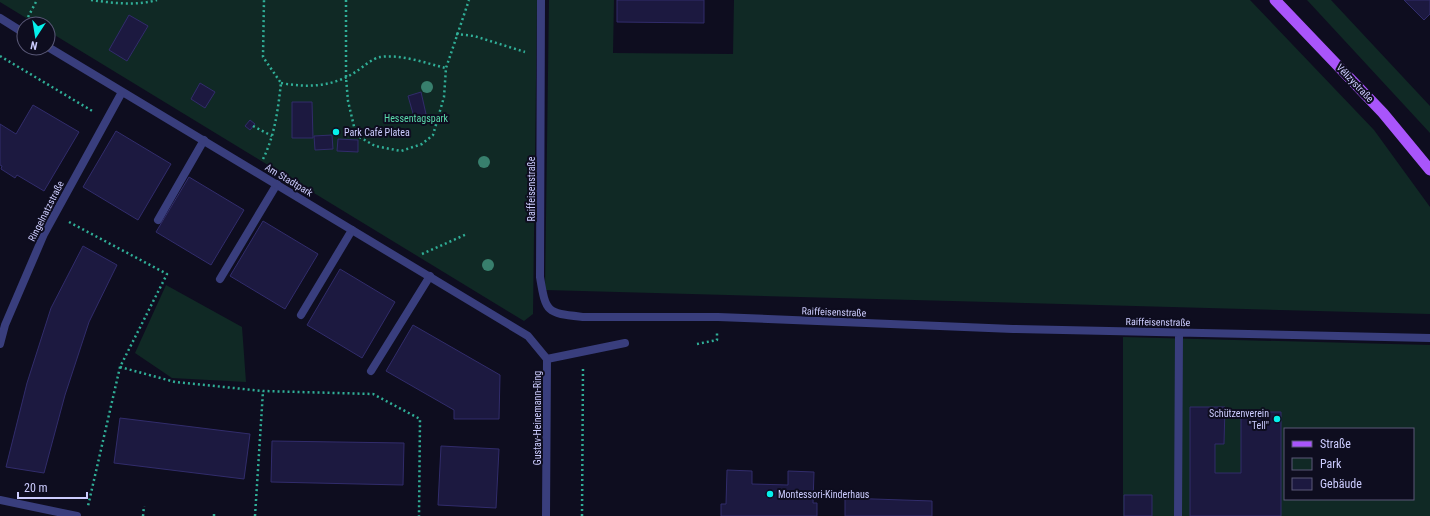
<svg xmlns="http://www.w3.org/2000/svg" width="1430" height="516" font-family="'Roboto Condensed',sans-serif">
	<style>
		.green { fill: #102925; fill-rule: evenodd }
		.building { fill: #1c1940; stroke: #312c6b }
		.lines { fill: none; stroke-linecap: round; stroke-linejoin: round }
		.path { stroke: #30ae97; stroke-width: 2.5; stroke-dasharray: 2 3; stroke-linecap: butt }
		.service { stroke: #393e7d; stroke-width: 8 }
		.minor { stroke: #393e7d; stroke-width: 8 }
		.primary { stroke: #a955fb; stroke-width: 11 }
		.tree { fill: #387f6d }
		.poi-dot { fill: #05f1ec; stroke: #0e0d1f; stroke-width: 1.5 }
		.labels { text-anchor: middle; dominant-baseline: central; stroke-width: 4; stroke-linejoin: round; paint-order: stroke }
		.street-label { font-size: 10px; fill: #ccccfe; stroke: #0e0d1f }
		.park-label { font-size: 10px; fill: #5adcac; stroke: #0e0d1f }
		.poi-label { font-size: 10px; fill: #ccccfe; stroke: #0e0d1f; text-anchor: start }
	</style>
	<rect width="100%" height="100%" fill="#0e0d1f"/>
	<path class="green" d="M0,0H537L533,314L524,321L48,31V24H36L0,2Z
		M549,0H614L613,53L733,54L734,0H1250L1374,130L1430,207V314L545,290Z
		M1307,0H1331L1430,106V133Z
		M166,285L242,327L246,382L172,378L135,353Z
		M1123,337L1430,345V516H1123ZM1285,429H1413V499H1285Z"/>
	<path class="building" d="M617,0H704V23L617,22Z
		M1404,0H1430V14L1424,20Z
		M129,15L148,26L127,61L109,50Z
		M200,83L215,92L205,108L191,99Z
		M421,92L426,114L414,117L408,96Z
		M292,102H312L313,138H292Z
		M33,105L79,132L44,191L17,175L15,178L1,169L2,166L0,165V124L16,134Z
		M250,120L255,124L250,130L245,126Z
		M116,131L171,164L138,220L83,187Z
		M332,135L333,149L315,150L314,136Z
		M338,139L358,140V152L337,151Z
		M189,177L244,210L211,265L156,232Z
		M263,221L318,254L285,309L230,276Z
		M83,246L117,265L89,322L65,395L44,473L6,467L27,383L51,308Z
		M340,269L395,302L362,358L307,325Z
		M413,325L500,375L499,419H454V410L386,371Z
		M1190,407H1225L1224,444H1215V473H1241V412H1281V516H1190Z
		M120,418L250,434L244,479L114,463Z
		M272,441L404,443L403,485L271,482Z
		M441,446L499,449L496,508L438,505Z
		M727,470L752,471V484L788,485V471L814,472L813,503H817V516H721V504H726Z
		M1124,495H1152V516H1124Z
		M845,498L932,501V516H845Z"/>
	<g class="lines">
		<path class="path" d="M91,0C113,3 136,6 157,0
			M346,0V78L348,101L356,135L375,146L401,151L422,144L433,135L444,97L446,68L469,0
			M28,17L37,0
			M456,34L474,36L525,52
			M0,56L94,112
			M281,83C308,88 333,87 357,71C363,67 373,58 380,57C401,54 425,63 446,68
			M253,126L272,136
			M263,159C275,135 278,109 281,83L263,57L264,0
			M69,222L167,274L120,367L88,506
			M422,254L467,234
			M697,344L717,340V332
			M120,367L175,382L263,391L373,394L420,419L419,516
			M214,514V516
			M143,516L144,506
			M255,516L263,391
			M582,516L583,367"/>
		<path class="service" d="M541,0L540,277C546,314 547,313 584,317H718L1013,329L1430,338
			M158,220L204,140
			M220,279L277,184
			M301,315L352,230
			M547,359L625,343
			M371,371L430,276
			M1178,516L1179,333"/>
		<path class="minor" d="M0,18L24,33
			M48,47L528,336L547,359L546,516
			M0,344L5,325L44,234L122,92
			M0,500L77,516"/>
		<path class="primary" d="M1275,0L1383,113L1430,170"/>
	</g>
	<g class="tree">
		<circle cx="427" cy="87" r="6"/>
		<circle cx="484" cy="162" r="6"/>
		<circle cx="488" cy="265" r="6"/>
	</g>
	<g class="poi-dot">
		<circle cx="336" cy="132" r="4"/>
		<circle cx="1277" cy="419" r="4"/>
		<circle cx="770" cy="494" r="4"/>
	</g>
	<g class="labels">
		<g class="street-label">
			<text transform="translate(1355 83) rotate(46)">Vélizystraße</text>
			<text transform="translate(289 180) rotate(31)">Am Stadtpark</text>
			<text transform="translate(531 189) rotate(-90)">Raiffeisenstraße</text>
			<text transform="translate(46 211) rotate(-63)">Ringelnatzstraße</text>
			<text transform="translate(834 312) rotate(2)">Raiffeisenstraße</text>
			<text transform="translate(1158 322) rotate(1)">Raiffeisenstraße</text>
			<text transform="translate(537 418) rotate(-90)">Gustav-Heinemann-Ring</text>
		</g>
		<g class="park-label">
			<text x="416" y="118">Hessentagspark</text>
		</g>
		<g class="poi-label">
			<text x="344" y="132">Park Café Platea</text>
			<text x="1269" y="413" text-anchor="end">Schützenverein<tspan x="1269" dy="12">"Tell"</tspan></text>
			<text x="778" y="494">Montessori-Kinderhaus</text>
		</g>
	</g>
	<rect x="1284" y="428" width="130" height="72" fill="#0e0d1f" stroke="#5a5978"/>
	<rect x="1292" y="441" width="20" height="6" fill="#a955fb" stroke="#5a5978"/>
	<text x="1320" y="448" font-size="12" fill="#ccccfe">Straße</text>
	<rect x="1292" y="458" width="20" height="12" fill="#102925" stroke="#5a5978"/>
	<text x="1320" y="468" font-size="12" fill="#ccccfe">Park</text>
	<rect x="1292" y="478" width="20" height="12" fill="#1c1940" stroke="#5a5978"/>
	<text x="1320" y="488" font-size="12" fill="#ccccfe">Gebäude</text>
	<g transform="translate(36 36) rotate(192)"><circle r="19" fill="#0e0d1f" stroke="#5a5978"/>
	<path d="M0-3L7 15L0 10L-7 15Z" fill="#05f1ec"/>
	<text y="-6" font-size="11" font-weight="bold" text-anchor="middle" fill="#ccccfe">N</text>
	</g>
	<path d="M18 492v6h69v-6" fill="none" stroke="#ccccfe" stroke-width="2"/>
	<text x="24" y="492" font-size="12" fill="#ccccfe" stroke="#0e0d1f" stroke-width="3" paint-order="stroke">20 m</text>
</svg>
